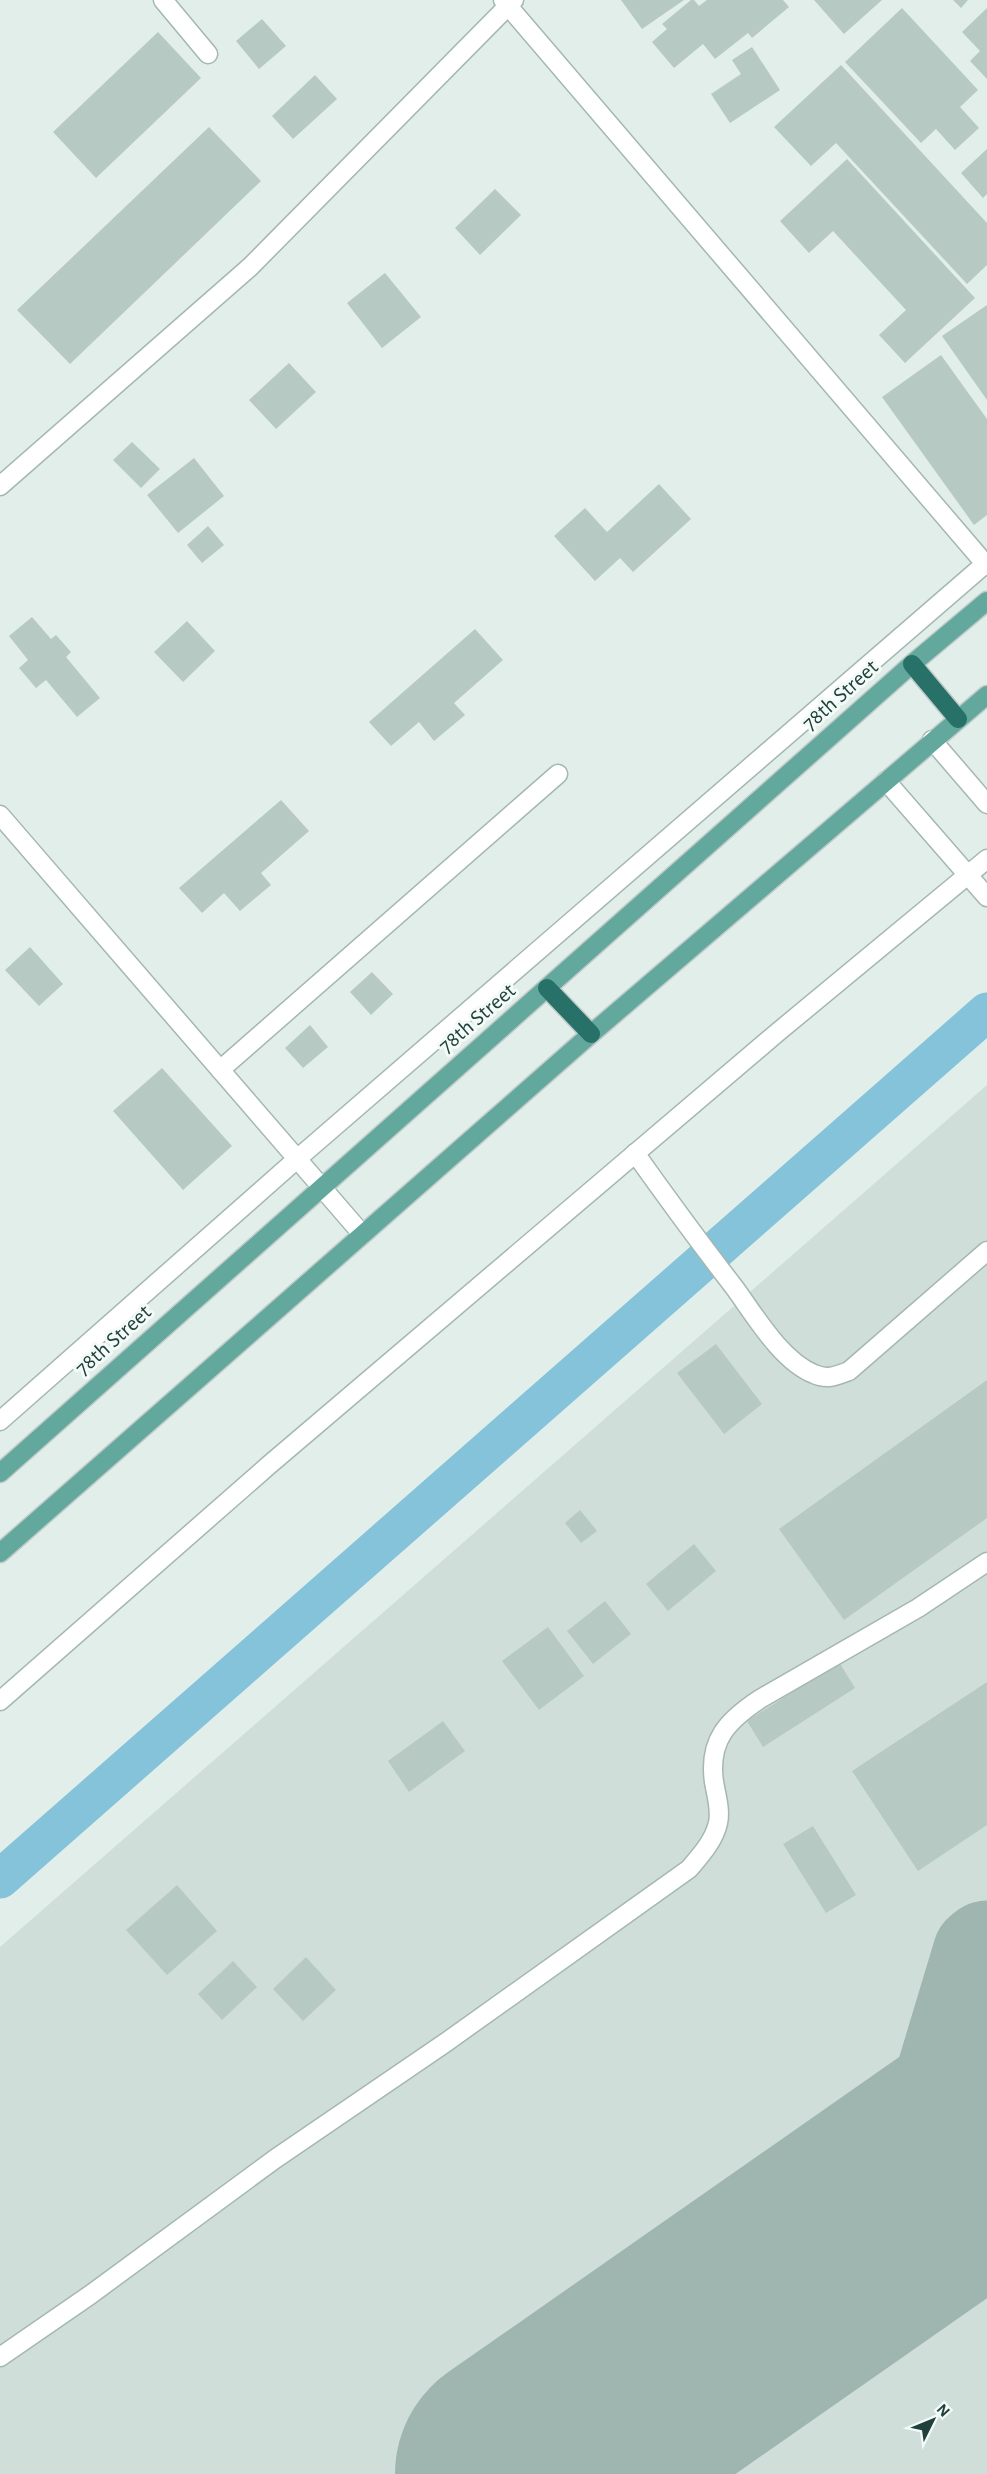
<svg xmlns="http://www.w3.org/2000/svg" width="987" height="2474" font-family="'Alegreya Sans',sans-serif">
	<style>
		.built { fill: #d0ded9 }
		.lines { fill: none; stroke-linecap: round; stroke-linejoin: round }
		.canal { stroke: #84c3d9; stroke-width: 39 }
		.taxiway { stroke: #9eb5b0; stroke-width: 99 }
		.runway { stroke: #9eb5b0; stroke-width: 248 }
		.building { fill: #b7c9c3 }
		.lane-casing { stroke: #a4b7b2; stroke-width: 21 }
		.street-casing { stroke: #a4b7b2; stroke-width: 21 }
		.primary-casing { stroke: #c1cac8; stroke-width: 21 }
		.highway-casing { stroke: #c1cac8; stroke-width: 21 }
		.lane { stroke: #fff; stroke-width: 18 }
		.street { stroke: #fff; stroke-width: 18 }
		.primary { stroke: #62a89d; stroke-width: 18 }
		.highway { stroke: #287169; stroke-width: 18 }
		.labels { text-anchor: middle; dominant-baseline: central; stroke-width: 6; stroke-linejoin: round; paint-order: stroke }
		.street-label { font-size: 22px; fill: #20413b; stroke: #f3faf7 }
	</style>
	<rect width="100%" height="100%" fill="#e2eeea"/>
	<path class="built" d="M987,1085V2474H0V1947Z"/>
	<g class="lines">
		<path class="canal" d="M0,1879L987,1012"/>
		<path class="taxiway" d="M907,2203L982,1954L987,1950"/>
		<path class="runway" d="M519,2474L987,2147"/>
	</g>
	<path class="building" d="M621,0H684L642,29Z
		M691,0H694L699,6L707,0H783L789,7L752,38L748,33L715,59L703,44L674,68L652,42L667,29L662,24Z
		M814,0H882L844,34Z
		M953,0H968L961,8Z
		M902,8L978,90L960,107L979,128L955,150L936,129L921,143L845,62Z
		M987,8V79L970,61L980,51L962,32Z
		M262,19L286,46L259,69L236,41Z
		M158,32L201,78L96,178L53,132Z
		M752,47L780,90L730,123L711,94L741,74L732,60Z
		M841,65L987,223V265L967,284L836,143L811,166L774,127Z
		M315,75L337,99L293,139L272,116Z
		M209,127L261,181L70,364L17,310Z
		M987,149V194L983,198L961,173Z
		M847,159L975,298L905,363L879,335L906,310L833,231L809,253L780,221Z
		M495,189L521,215L480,255L455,228Z
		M385,273L421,317L382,348L347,303Z
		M987,305V400L942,336Z
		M941,355L987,419V515L974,525L882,397Z
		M289,363L316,392L276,429L249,400Z
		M132,442L160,469L141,488L113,460Z
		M194,458L224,496L178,533L147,495Z
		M659,484L691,519L633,572L620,558L595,581L554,536L585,508L607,532Z
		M208,526L224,545L202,563L187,545Z
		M32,617L51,639L56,635L71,652L66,657L100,698L77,717L46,680L36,688L19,668L28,660L9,636Z
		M187,621L215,651L183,682L154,652Z
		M475,629L503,660L454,703L465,715L434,741L419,722L391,746L369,722Z
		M281,800L309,831L261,873L271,885L240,911L224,893L202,913L179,888Z
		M30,947L63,984L39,1006L5,970Z
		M372,972L393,994L371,1015L350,992Z
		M310,1025L328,1047L303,1068L285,1048Z
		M162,1068L232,1146L183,1190L113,1111Z
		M716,1344L762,1404L724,1434L677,1373Z
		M987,1380V1518L844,1620L779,1529Z
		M580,1510L597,1531L581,1543L565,1523Z
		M694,1544L716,1571L668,1611L646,1584Z
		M605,1601L631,1634L593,1664L567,1631Z
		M548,1627L584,1676L539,1710L502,1661Z
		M839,1662L855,1688L763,1747L747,1721Z
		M987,1682V1825L918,1871L852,1771Z
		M443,1721L465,1751L409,1792L388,1761Z
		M813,1826L856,1895L826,1913L783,1844Z
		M177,1885L217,1931L167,1975L126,1930Z
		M306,1957L336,1990L303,2021L273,1989Z
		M233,1961L257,1987L222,2020L198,1994Z"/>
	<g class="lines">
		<defs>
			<path id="lane" d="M932,740L987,804
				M886,781L987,897
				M635,1153C667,1198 700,1243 734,1287C754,1314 781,1361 814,1374C827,1380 836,1376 849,1371L987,1251
				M0,2357L90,2295L275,2159L445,2043L689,1869C700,1856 714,1841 718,1823C721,1810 716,1794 714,1782C708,1740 728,1720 760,1699L918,1608L987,1562"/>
			<path id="street" d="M163,0L208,54
				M503,0L987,566
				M0,486L250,267L514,0
				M0,815L362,1234
				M220,1070L558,774
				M0,1421L297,1159L985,564
				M0,1701L269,1465L778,1032L987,859"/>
			<path id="primary" d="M0,1473L912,664L987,601
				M0,1553L591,1034L987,695"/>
			<path id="highway" d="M912,664L958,719
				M547,988L591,1034"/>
		</defs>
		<use href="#lane" class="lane-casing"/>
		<use href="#street" class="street-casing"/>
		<use href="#primary" class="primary-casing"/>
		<use href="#highway" class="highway-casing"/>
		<use href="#lane" class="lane"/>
		<use href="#street" class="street"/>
		<use href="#primary" class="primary"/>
		<use href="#highway" class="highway"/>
	</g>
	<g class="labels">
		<g class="street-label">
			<text transform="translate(840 695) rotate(-42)">78th Street</text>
			<text transform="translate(477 1018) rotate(-41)">78th Street</text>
			<text transform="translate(113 1340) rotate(-42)">78th Street</text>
		</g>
	</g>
	<g transform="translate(933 2420) rotate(47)" stroke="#f3faf7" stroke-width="4.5" paint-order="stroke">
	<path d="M0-4.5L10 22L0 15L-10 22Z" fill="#20413b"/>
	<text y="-9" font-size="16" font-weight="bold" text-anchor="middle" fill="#20413b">N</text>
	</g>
</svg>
